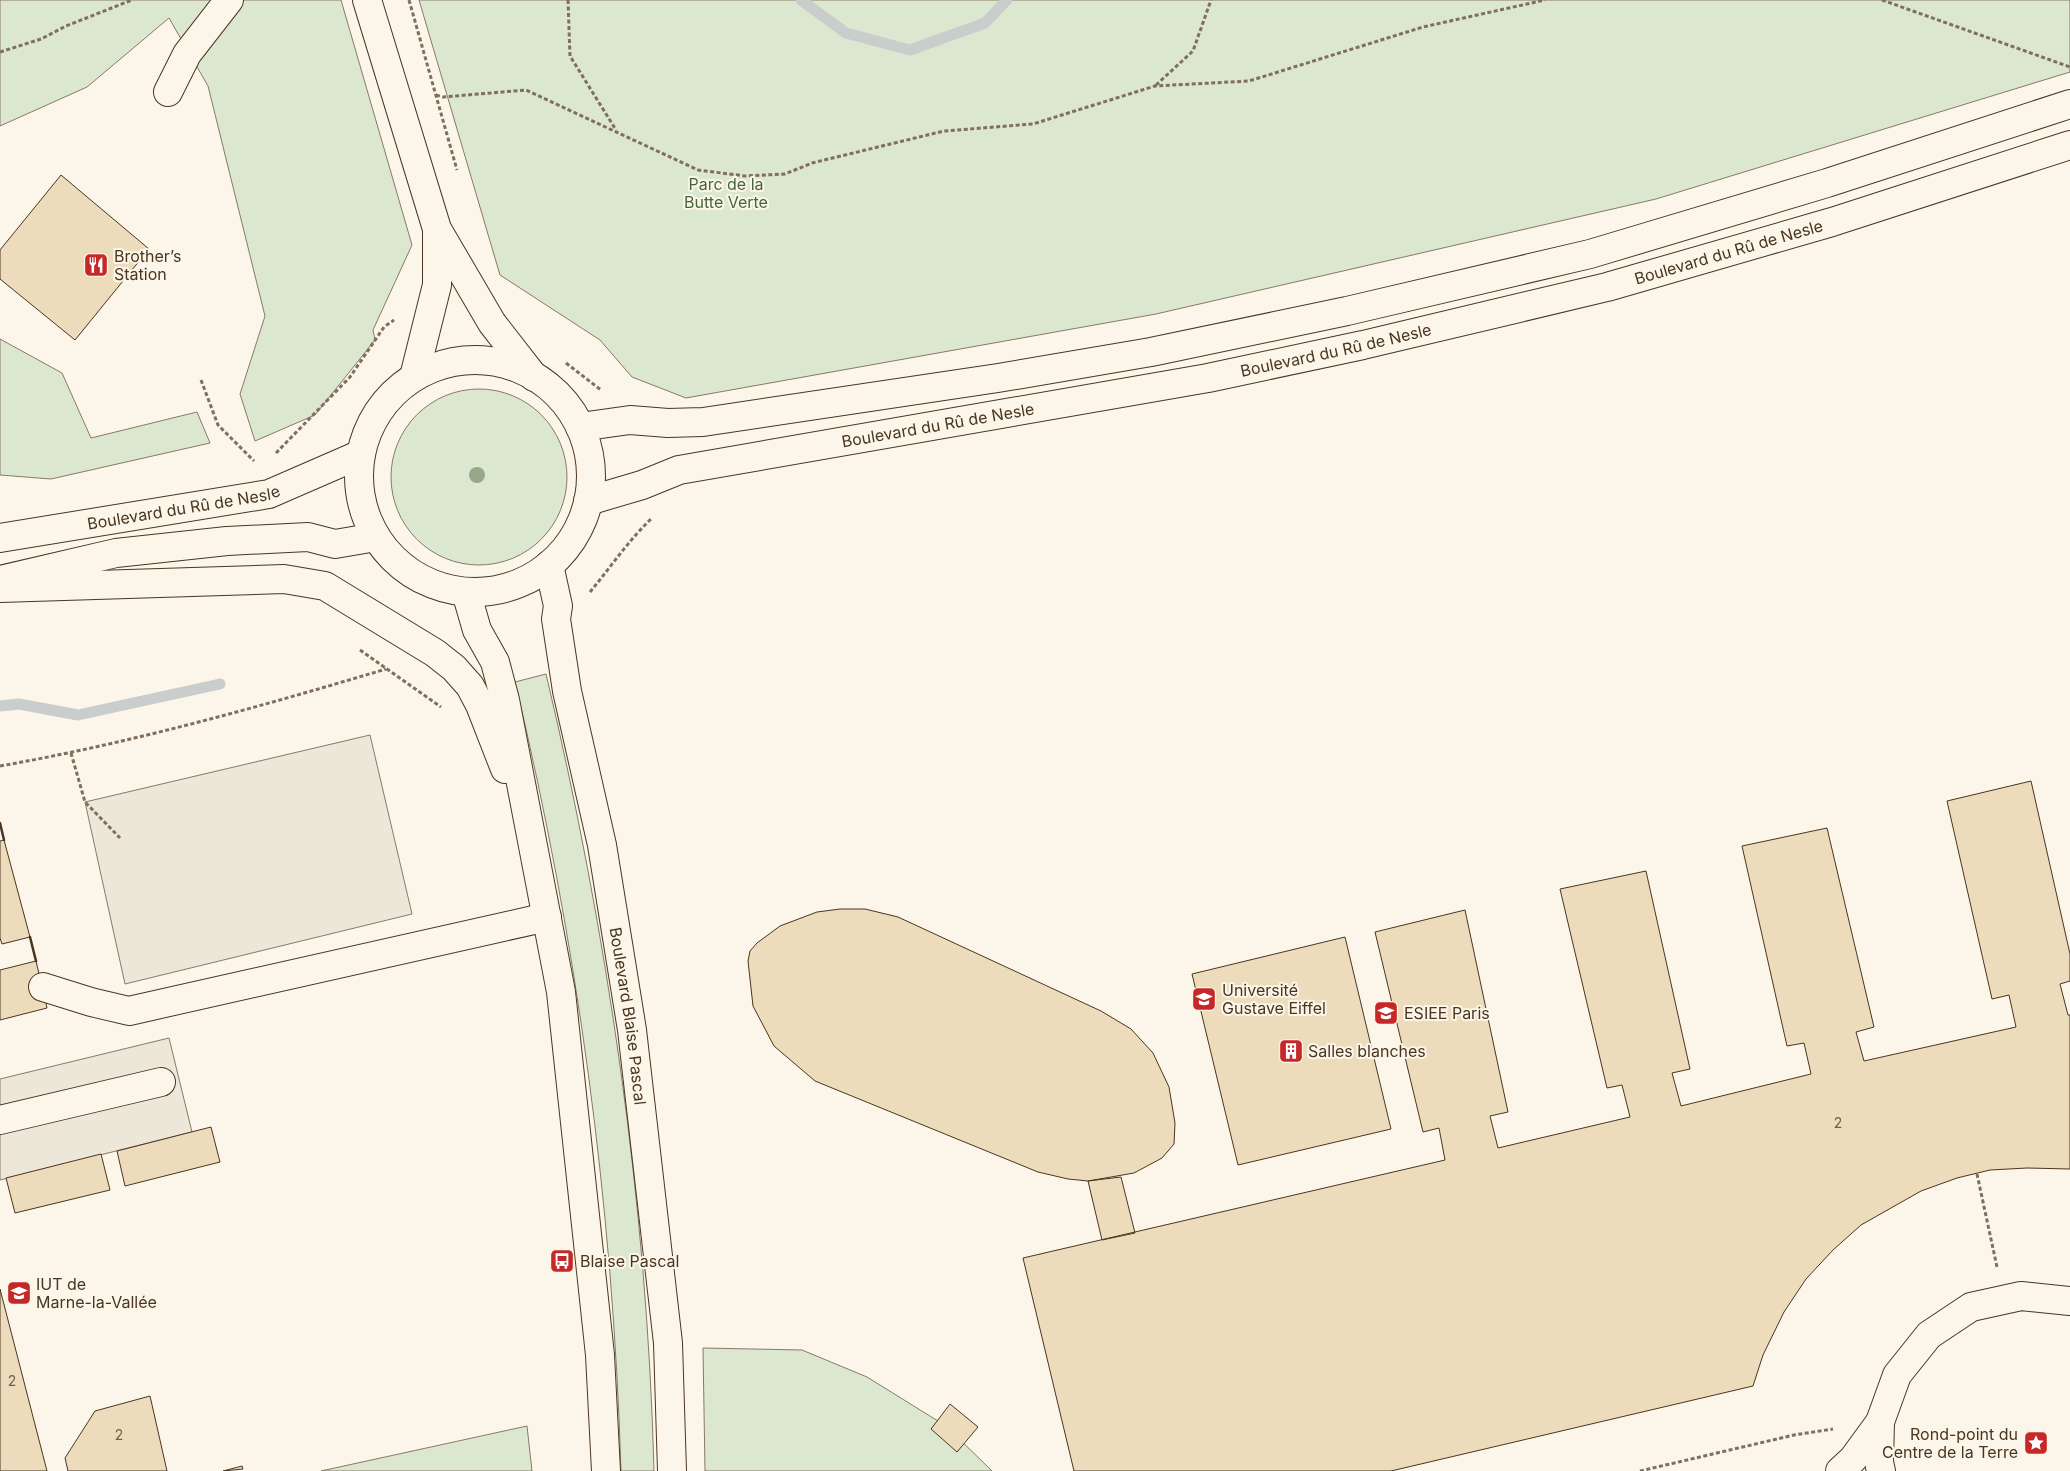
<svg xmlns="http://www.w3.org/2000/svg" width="2070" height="1471" font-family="Inter,sans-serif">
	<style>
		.green { fill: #dce7d0; stroke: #887966 }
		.parking { fill: #ede7d9; stroke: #887966 }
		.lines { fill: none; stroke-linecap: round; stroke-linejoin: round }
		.stream { stroke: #c9cecd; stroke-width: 11 }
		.building { fill: #ecdcbc; stroke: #4a3520 }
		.minor-casing { stroke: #4a3520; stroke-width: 30 }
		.major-casing { stroke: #4a3520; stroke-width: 30 }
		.path { stroke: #7f6f5c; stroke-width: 3; stroke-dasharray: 4 2.5; stroke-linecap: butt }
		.minor { stroke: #fbf6e9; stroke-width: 28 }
		.major { stroke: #fbf6e9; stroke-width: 28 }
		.wall { stroke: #4a3520; stroke-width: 2.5 }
		.tree { fill: #96a887 }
		.labels { text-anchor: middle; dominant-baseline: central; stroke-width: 4; stroke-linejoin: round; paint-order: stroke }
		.number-label { font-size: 14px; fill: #725f47 }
		.park-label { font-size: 16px; fill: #436837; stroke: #fbf6e9 }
		.street-label { font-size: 16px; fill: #4a3520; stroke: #fbf6e9 }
		.poi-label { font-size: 16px; fill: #4a3520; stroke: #fbf6e9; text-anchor: start }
	</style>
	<rect width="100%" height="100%" fill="#fbf6e9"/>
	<path class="green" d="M0,0H341L412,245L373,330L375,340L315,415L255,441L240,394L265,316L208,86L169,18L87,87L0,126Z
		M419,0H2070V72L1656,199L1156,314L686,398L632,377L600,340L500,275Z
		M0,339L62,373L91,438L197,412L210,443L51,479L0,475Z
		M391 477a88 88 0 1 1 176 0a88 88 0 1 1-176 0Z
		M546,674C608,935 647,1203 654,1471H621C613,1205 577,940 515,682Z
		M703,1348L802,1350L867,1377L946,1426L992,1471H705Z
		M527,1426L532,1471H321Z"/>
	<path class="parking" d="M370,735L412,914L125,984L85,802Z
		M169,1038L192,1132L0,1180V1079Z"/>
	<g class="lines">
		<path class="stream" d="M801,0L846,33L910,50L985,23L1007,0
			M0,706L19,704L78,715L220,684"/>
	</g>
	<path class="building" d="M61,175L149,249L75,340L0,279V250Z
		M2031,781L2070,954V981L2060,984L2068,1015H2070V1169L2027,1168L1990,1170L1957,1178L1921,1191L1861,1225L1833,1250L1806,1279L1784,1312L1763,1355L1753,1386L1391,1471H1074L1023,1258L1445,1160L1439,1128L1423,1132L1375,932L1465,910L1508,1112L1490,1116L1498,1148L1630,1117L1622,1085L1607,1088L1560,889L1646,871L1690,1069L1672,1073L1681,1106L1811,1074L1804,1043L1787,1046L1742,846L1827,828L1874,1027L1856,1032L1864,1061L2016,1027L2009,995L1992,999L1947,801Z
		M4,840L30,937L2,944L0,938V841Z
		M840,909H865L898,917L1101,1011L1131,1029L1153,1053L1169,1087L1175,1123L1174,1144L1162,1158L1134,1173L1088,1181L1068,1179L1038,1172L815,1081L774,1046L753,1006L748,961L750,951L757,943L780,926L817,912Z
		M1345,937L1391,1129L1238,1165L1192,974Z
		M36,961L47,1008L0,1020V970Z
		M211,1127L220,1162L125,1186L117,1151Z
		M101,1154L110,1190L15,1213L6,1178Z
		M1121,1177L1135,1233L1102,1240L1088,1181Z
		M0,1289L47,1471H0Z
		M150,1396L167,1471H68L65,1458L95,1411Z
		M950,1404L978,1427L957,1452L931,1429Z
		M242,1466L243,1469L223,1471Z"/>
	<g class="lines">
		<defs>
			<g id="minor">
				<path d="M367,0L437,229L492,323L534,377"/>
				<path d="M168,92L187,54L229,0"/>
				<path d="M414,377L437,285V230"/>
				<path id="s1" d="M549,565L558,606L556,619L567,691L602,845L632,1030L668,1343L672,1471"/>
				<path d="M0,588L284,579L325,586L435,653L454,668L470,686L480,705L505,769"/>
				<path d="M466,592L477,630L495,662L505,700L561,992L600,1355L606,1471"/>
				<path d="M43,987L91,1002L129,1011L547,917"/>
				<path d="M0,1120L161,1082"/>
				<path d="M1840,1471L1853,1459L1880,1422"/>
				<path d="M1881,1471L1879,1462L1880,1422L1897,1375L1929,1335L1971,1307L2021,1296L2070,1301"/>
			</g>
			<g id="major">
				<circle cx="475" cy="476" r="116"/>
				<path d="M580,427L630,420L668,423L703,422L998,378L1151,352L1347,311L1590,254L1827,183L2070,104"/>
				<path id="s2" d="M588,501L642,485L679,470L1208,378L1363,345L1607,287L1832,222L2070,145"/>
				<path id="s3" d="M0,538L269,494L361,454"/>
				<path d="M0,580L116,553L227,541L308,537L335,544L376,537"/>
			</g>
		</defs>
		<use href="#minor" class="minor-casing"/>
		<use href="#major" class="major-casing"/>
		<path class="path" d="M409,0L457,170
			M568,0L570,56L616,130
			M1882,0L2070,67
			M0,52L41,39L66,26L132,0
			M1156,85L1193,51L1211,0
			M436,95L443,97L526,90L698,170L745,176L785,174L812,163L944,131L1033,124L1155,86L1249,81L1423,27L1545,0
			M566,363L601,390
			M201,380L218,425L254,461
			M276,453L350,377L384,327L394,320
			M590,592C610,568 628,541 651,519
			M360,650L441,707
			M71,753L85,802L120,838
			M0,766C131,743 259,707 386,669
			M1977,1174L1997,1267
			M1640,1471L1794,1435L1833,1429"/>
		<use href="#minor" class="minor"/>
		<use href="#major" class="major"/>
		<path class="wall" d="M0,823L4,840
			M30,937L36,961"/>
	</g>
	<circle class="tree" cx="477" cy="475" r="8"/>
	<defs>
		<symbol id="restaurant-square" viewBox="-11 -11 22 22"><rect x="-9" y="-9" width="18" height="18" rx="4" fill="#c62828" stroke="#fbf6e9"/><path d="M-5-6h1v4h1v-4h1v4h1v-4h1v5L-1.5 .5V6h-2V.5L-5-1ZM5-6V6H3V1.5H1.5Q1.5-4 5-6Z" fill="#fff"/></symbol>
		<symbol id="university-square" viewBox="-11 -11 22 22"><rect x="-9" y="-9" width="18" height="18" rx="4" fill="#c62828" stroke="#fbf6e9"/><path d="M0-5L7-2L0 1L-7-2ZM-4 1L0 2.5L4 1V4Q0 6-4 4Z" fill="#fff"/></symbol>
		<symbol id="building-square" viewBox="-11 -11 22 22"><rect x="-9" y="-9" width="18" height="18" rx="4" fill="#c62828" stroke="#fbf6e9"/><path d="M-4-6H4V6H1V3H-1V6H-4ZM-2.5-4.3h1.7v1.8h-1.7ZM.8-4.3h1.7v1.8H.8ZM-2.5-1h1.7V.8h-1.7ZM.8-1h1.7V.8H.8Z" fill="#fff"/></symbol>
		<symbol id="bus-square" viewBox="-11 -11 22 22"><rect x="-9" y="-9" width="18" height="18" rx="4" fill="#c62828" stroke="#fbf6e9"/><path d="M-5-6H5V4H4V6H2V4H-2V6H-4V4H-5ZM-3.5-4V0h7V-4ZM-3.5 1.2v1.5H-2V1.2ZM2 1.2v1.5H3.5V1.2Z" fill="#fff"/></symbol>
		<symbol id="sight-square" viewBox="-11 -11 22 22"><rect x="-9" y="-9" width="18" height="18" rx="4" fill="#c62828" stroke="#fbf6e9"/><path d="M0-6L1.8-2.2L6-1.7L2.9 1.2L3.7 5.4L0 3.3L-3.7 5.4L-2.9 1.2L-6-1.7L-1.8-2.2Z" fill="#fff"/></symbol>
	</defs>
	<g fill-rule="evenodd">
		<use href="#restaurant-square" x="82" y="251" width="28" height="28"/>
		<use href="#university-square" x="1190" y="985" width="28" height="28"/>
		<use href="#university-square" x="1372" y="999" width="28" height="28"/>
		<use href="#building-square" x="1277" y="1037" width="28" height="28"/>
		<use href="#bus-square" x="548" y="1247" width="28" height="28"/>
		<use href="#university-square" x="5" y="1279" width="28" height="28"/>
		<use href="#sight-square" x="2022" y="1429" width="28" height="28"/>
	</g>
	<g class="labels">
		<g class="number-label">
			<text x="1838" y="1122">2</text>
			<text x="12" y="1380">2</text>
			<text x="119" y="1434">2</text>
		</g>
		<g class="park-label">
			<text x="726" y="184">Parc de la<tspan x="726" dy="18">Butte Verte</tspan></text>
		</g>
		<g class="street-label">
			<text stroke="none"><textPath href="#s2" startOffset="1169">Boulevard du Rû de Nesle</textPath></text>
			<text stroke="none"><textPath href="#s2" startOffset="764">Boulevard du Rû de Nesle</textPath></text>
			<text stroke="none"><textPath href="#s2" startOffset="359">Boulevard du Rû de Nesle</textPath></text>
			<text stroke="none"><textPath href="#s3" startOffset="186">Boulevard du Rû de Nesle</textPath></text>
			<text stroke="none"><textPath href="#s1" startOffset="459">Boulevard Blaise Pascal</textPath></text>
		</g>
		<g class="poi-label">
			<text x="114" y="256">Brother’s<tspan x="114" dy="18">Station</tspan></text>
			<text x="1222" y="990">Université<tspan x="1222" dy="18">Gustave Eiffel</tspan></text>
			<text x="1404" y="1013">ESIEE Paris</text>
			<text x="1308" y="1051">Salles blanches</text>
			<text x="580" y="1261">Blaise Pascal</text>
			<text x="36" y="1284">IUT de<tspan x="36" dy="18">Marne-la-Vallée</tspan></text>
			<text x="2018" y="1434" text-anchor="end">Rond-point du<tspan x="2018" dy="18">Centre de la Terre</tspan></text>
		</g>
	</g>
</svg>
